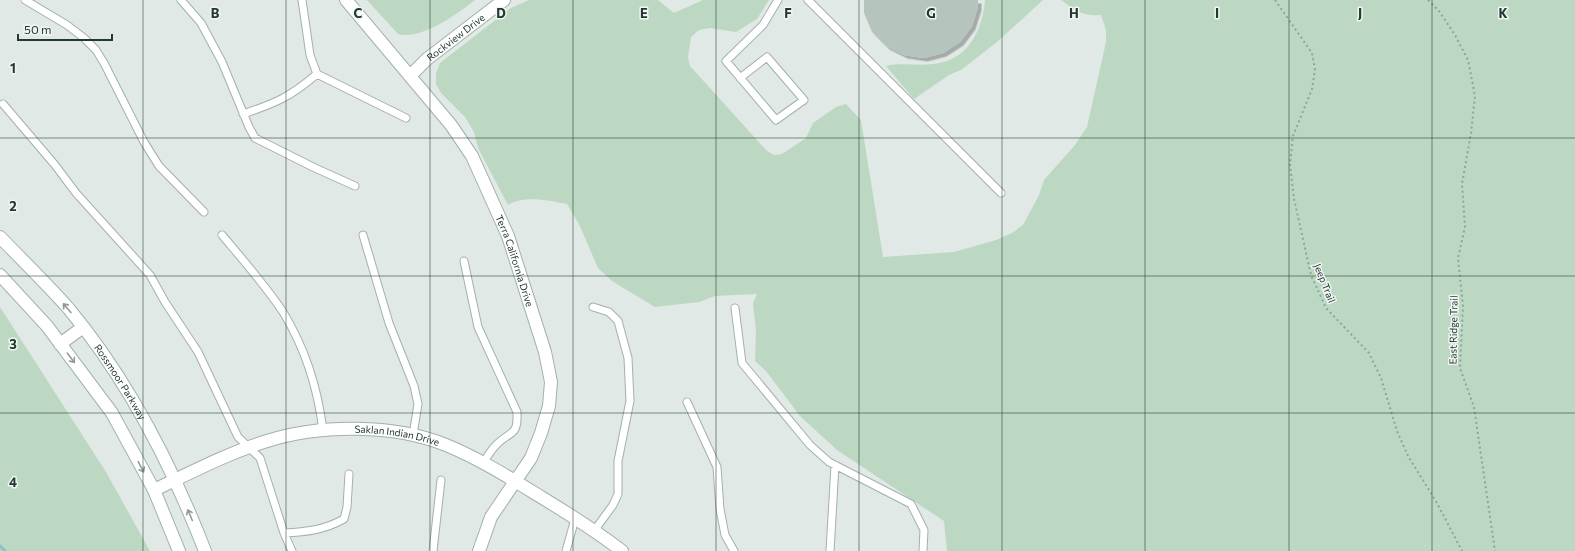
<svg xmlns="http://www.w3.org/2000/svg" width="1575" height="551" font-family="Commissioner,sans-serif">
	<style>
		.green { fill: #bcd8c2 }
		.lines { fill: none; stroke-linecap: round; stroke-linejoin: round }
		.stream { stroke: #8ec3c8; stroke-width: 3.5 }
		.building { fill: #b6c4be; filter: url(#shadow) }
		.lane-casing { stroke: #a4b0ab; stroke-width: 9 }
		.street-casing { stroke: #a4b0ab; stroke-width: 14 }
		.secondary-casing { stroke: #a1b4ac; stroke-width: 14 }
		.path { stroke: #84a99c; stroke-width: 2; stroke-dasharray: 2 3; stroke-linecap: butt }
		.lane { stroke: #fff; stroke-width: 7 }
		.street { stroke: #fff; stroke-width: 12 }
		.secondary { stroke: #fff; stroke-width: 12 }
		.oneway { stroke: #919c98 }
		.grid { fill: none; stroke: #233831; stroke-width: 1; stroke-opacity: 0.55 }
		.labels { text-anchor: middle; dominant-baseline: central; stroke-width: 3; stroke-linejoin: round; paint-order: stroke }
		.street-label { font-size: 10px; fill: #233831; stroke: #f0f6f3 }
		.grid-label { font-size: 13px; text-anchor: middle; font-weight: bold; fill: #233831; stroke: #f0f6f3; stroke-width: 3; stroke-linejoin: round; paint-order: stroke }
	</style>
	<defs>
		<filter id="shadow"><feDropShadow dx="3.5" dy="3.5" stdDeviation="0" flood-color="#0004"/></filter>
	</defs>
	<rect width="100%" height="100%" fill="#e0e9e5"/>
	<path class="green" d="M367,0H475C457,14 422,40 398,34Z
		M529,0H658L674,13L703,0H769L757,19L736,32L710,28L699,30L691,37L688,58L690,66L766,150L774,155L782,154L806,138L813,123L836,107L846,104L861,120L883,257L954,252L996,240L1012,233L1023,225L1039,195L1044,180L1075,145L1087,127L1106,42V30L1101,15C1082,16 1076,11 1061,0H1575V551H947L944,521L837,450L800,416L766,371L755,361L756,331L753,303L757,294L715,296L699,302L655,307L612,281L598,268L579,224L567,204C548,200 524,195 508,205L478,148L474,132L465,117L441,93L436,84V73L440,63L471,39L511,8Z
		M985,0H1043L997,42L961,70L949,75L914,99L886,66C904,62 922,67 939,63C969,58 983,28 985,0Z
		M0,307L106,472L150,551H0Z"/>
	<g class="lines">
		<path class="stream" d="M0,546L5,551"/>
	</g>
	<path class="building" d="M864,0H978V7L972,26L960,42L943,53L924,58L904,55L886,46L872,32L864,13Z"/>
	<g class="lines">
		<defs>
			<path id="lane" d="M25,0L67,25L84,38L96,50L104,63L144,142L159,166L204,212
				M181,0L201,23L222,62L249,127L255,138L315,168L355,186
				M302,0L310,55L317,74L406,118
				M808,0L1001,193
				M740,78L767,57L804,100L776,120L726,61L763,25L778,0
				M3,104L55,165L76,193L150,275L165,302L198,352L238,437L260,458L284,533L292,551
				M243,114C276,103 290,97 317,74
				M222,235C243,260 265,285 283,312C305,348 318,389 323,431
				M363,235L389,323L414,386L418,404L413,435
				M464,261L478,327L517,412C518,436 512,430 497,444C492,449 488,455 484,462
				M593,307L609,312L618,321L628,358L630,401L618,461V494L613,505L594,531
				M735,308L742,363L810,445L829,462L911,504L924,530L923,551
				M687,402L717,467L720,509L725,535L734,551
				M284,533C306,532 324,530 344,519L347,507L349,474
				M433,551L441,480
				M566,551L575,519
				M830,551L835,465"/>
			<g id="street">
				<path id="s1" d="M346,0L451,125L472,156L508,236L545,352L551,382L549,406L541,433L531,458L491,517L479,551"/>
				<path id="s2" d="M410,76L427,59L504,0"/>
				<path d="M60,344L82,328"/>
				<path id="s3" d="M154,490C190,473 228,453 267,441C320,424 394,424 446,445C480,459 510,478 541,497C569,514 596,531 622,551"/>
			</g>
			<g id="secondary">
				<path id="s4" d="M0,237C23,261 47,284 69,309C128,380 172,466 205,551"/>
				<path d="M0,275L47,326L112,413L154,490L179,551"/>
			</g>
		</defs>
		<use href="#lane" class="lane-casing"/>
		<use href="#street" class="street-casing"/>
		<use href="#secondary" class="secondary-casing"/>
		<path class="path" d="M1275,0L1312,53L1315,70L1312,89L1293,136L1290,164L1294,199L1311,275L1326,308L1369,353L1381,378L1397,431L1408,456L1437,503L1462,551
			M1428,0L1439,11L1455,35L1468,60L1475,96L1471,133L1462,184L1465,227L1458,258L1463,306L1460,368L1474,407L1495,551"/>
		<use href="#lane" class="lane"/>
		<use href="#street" class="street"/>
		<use href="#secondary" class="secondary"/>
	</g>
	<defs><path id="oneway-shaft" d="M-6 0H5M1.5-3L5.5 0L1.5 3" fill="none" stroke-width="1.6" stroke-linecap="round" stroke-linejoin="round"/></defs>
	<g class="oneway">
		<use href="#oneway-shaft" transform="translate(67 308) rotate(-131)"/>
		<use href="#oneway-shaft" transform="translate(71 358) rotate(53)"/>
		<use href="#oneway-shaft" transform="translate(141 467) rotate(62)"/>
		<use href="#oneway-shaft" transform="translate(190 515) rotate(-113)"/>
	</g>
	<path class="grid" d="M143,0V551M286,0V551M430,0V551M573,0V551M716,0V551M859,0V551M1002,0V551M1145,0V551M1289,0V551M1432,0V551M0,138H1575M0,276H1575M0,413H1575"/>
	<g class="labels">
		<g class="street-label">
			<text stroke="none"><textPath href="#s2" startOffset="60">Rockview Drive</textPath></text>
			<text stroke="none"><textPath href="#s1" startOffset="314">Terra California Drive</textPath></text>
			<text transform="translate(1325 283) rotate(68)">Jeep Trail</text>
			<text transform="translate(1453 330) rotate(-89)">East Ridge Trail</text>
			<text stroke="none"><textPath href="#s4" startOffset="189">Rossmoor Parkway</textPath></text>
			<text stroke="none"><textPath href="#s3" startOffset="255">Saklan Indian Drive</textPath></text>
		</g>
	</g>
	<g class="grid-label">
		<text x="215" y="18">B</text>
		<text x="358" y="18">C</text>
		<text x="501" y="18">D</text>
		<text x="644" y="18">E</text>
		<text x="788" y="18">F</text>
		<text x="931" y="18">G</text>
		<text x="1074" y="18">H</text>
		<text x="1217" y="18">I</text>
		<text x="1360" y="18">J</text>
		<text x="1503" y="18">K</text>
		<text x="13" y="73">1</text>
		<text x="13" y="211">2</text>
		<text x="13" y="349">3</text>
		<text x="13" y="487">4</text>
	</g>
	<path d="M18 34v6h94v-6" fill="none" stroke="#233831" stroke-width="2"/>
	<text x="24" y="34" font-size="12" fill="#233831" stroke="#f0f6f3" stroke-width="3" paint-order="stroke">50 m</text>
</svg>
